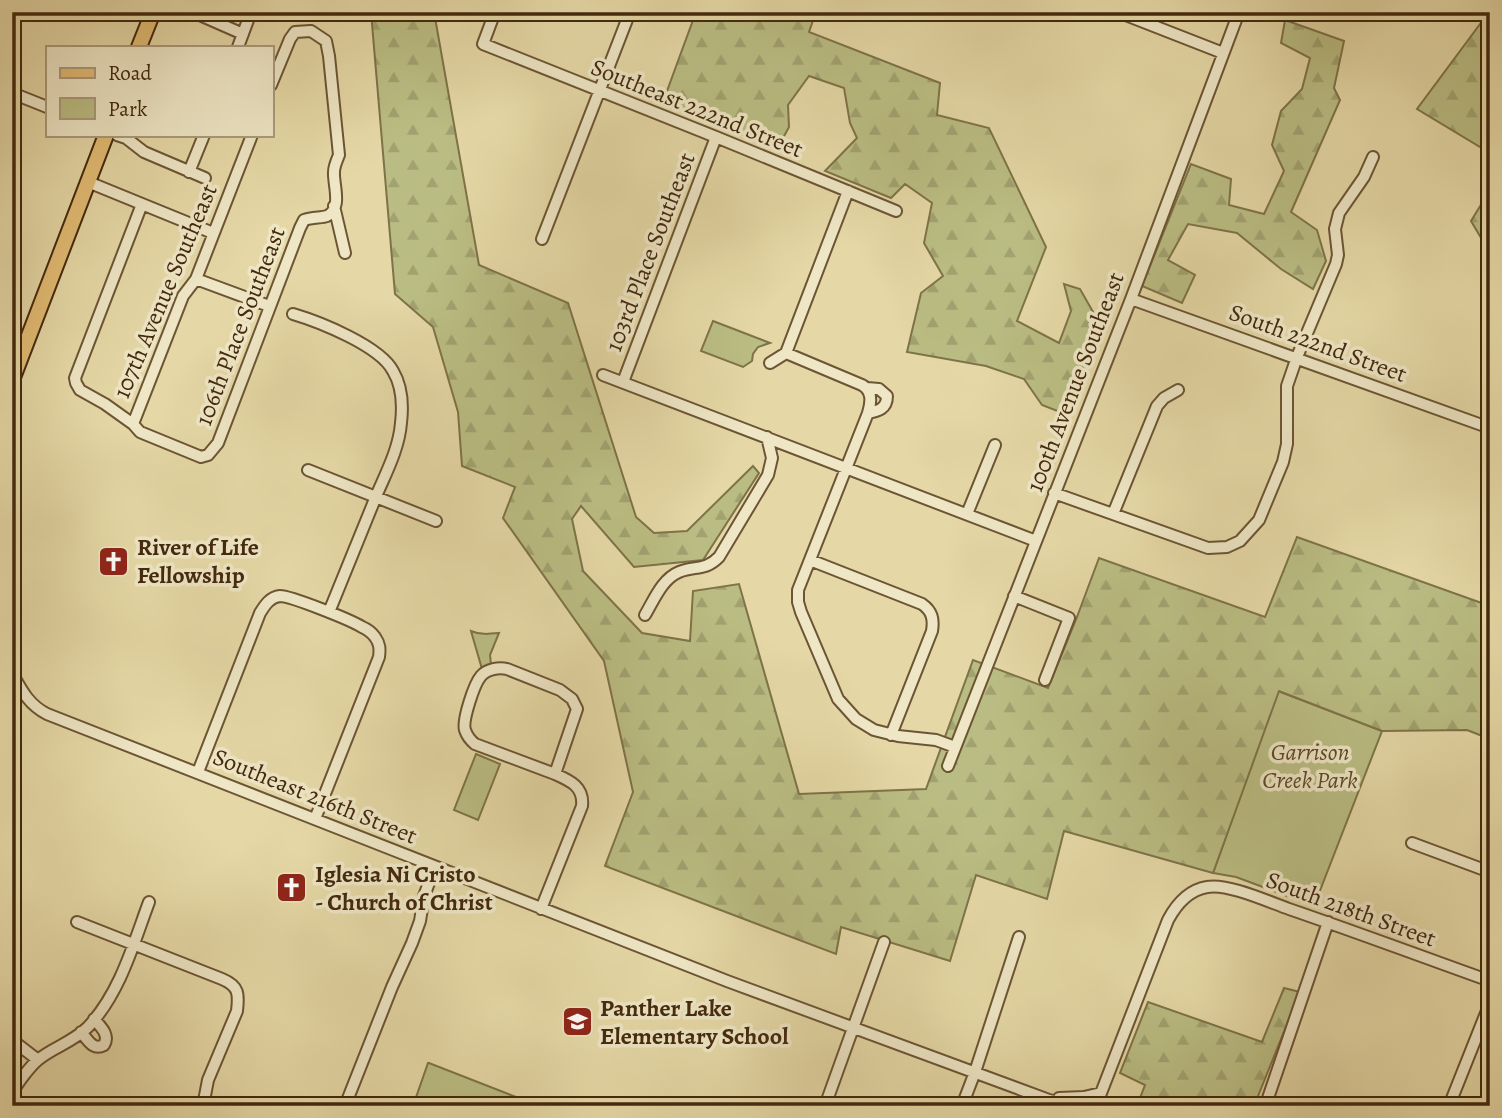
<svg xmlns="http://www.w3.org/2000/svg" width="1502" height="1118" font-family="Alegreya,serif">
	<style>
		.green { fill: #babd83; stroke: #7e7348; stroke-width: 2 }
		.forest { fill: url(#forest-firs); stroke: #7e7348; stroke-width: 2 }
		.lines { fill: none; stroke-linecap: round; stroke-linejoin: round }
		.minor-casing { stroke: #6c5534; stroke-width: 14 }
		.major-casing { stroke: #43290e; stroke-width: 18 }
		.minor { stroke: #eee6c5; stroke-width: 10 }
		.major { stroke: #e2bc73; stroke-width: 14 }
		.labels { text-anchor: middle; dominant-baseline: central; stroke-width: 7; stroke-linejoin: round; paint-order: stroke }
		.street-label { font-size: 24px; fill: #43290e; stroke: #eee6c5 }
		.poi-label { font-size: 24px; font-weight: bold; fill: #43290e; stroke: #eee6c5; text-anchor: start }
		.park-label { font-size: 24px; font-style: italic; fill: #5b4725; stroke: #eee6c5 }
	</style>
	<defs>
		<pattern id="forest-firs" width="22" height="20" patternUnits="userSpaceOnUse" patternTransform="scale(1.75)"><rect width="22" height="20" fill="#babd83"/><path d="M5 1l3.5 6h-7zM16 11l3.5 6h-7z" fill="#a1a270"/></pattern>
	</defs>
	<rect width="100%" height="100%" fill="#e5d8a6"/>
	<filter id="stains"><feTurbulence type="fractalNoise" baseFrequency=".00286" numOctaves="4"/><feColorMatrix values="0 0 0 0 .2 0 0 0 0 .09 0 0 0 0 .02 0 0 0 .5 -.17"/></filter>
	<radialGradient id="worn" r=".72"><stop offset=".6" stop-color="#630" stop-opacity="0"/><stop offset="1" stop-color="#630" stop-opacity=".3"/></radialGradient>
	<path class="green" d="M713,321L770,343L758,347L753,354L752,361L743,367L701,351Z
		M471,631C480,635 489,634 499,633L490,655L491,664L482,669Z
		M1278,691L1382,731L1314,906L1236,877L1213,873Z
		M476,754L500,764L478,820L454,810Z
		M428,1063H429L539,1106H413Z"/>
	<path class="forest" d="M371,12H434L479,265L568,303L636,517L654,533L687,531L753,466L759,473L703,560L634,567L581,506L572,519L583,571L642,633L690,641L693,591L739,584L799,794L926,789L973,660L1048,688L1077,617L1099,558L1265,617L1297,537L1490,606V739L1467,730L1382,731L1279,691L1213,873L1064,831L1047,899L976,875L950,961L841,927L836,954L605,866L633,792L604,661L503,518L515,487L462,466L458,412L433,327L395,294Z
		M696,12H816L809,32L940,83L937,115L989,128L1046,247L1017,321L1059,343L1071,311L1064,284L1080,289L1100,324L1065,414L1042,405L1024,379L986,366L907,352L921,293L943,276L924,243L932,203L905,184L891,198L825,171L857,138L850,123L844,88L809,76L788,105L789,127L777,149L663,102Z
		M1489,12H1490V153L1417,109Z
		M1285,20L1344,41L1334,88L1340,100L1291,212L1317,230L1326,261L1313,289L1281,269L1237,233L1188,224L1168,260L1195,275L1182,303L1142,286L1191,164L1231,179L1229,205L1264,214L1284,171L1272,145L1281,111L1302,89L1310,58L1281,43Z
		M1490,190V253L1471,221Z
		M1284,988L1300,992L1254,1106H1137L1145,1085L1120,1073L1148,1002L1262,1042Z"/>
	<g class="lines">
		<defs>
			<path id="minor" d="M495,12L483,44L716,137L896,211
				M1118,12L1223,53
				M202,16L243,34
				M238,47L251,12
				M12,93L47,107
				M117,135L126,138L144,152L205,178
				M189,172L204,135
				M88,182L213,233
				M142,204L75,378L76,383L80,390L105,404L133,424L140,432L201,457L208,455L218,443L300,228L304,220C312,217 322,218 327,216C343,209 333,184 334,172C334,166 337,160 339,155L329,56L326,41L311,31L295,32L290,39L271,85
				M334,206L345,253
				M542,239L630,12
				M196,279L269,306
				M1131,299L1490,428
				M293,314C320,322 380,346 393,371C402,386 403,406 401,423C399,448 387,471 377,494C361,533 345,573 329,612
				M786,353L848,191
				M770,363L786,353L862,385C873,391 871,403 868,413L798,590V602L801,612L838,699L856,719L874,730L898,736L936,740L955,747
				M603,375L1036,541
				M623,382L716,137
				M867,388L879,389L887,396C887,409 878,411 868,413
				M133,424L183,296L196,279L252,135
				M308,470L436,521
				M1054,493L1208,548L1227,547L1240,541L1259,520L1283,462L1287,444V386L1297,357L1336,264L1338,255L1335,229L1339,213L1364,177L1373,157
				M967,514L995,445
				M1113,514L1157,406L1164,398L1178,390
				M810,560L922,604C932,611 934,619 932,631L891,735
				M1014,596L1069,618L1045,680
				M645,615C654,600 662,579 679,572C695,565 704,572 719,557L768,475L772,458L767,437
				M12,673C22,691 29,705 47,714L727,981L1049,1100L1077,1106
				M948,766L1131,299L1239,12
				M198,772L260,613C265,605 270,597 280,596C291,596 351,620 362,627C367,629 372,633 375,637C380,644 380,649 379,657L315,819
				M1412,843L1490,872
				M541,909L582,806C584,787 571,781 555,774L577,709L572,699L560,690L507,669C499,667 487,669 481,676C474,684 462,721 465,730C467,736 470,740 475,744L555,774
				M77,922L222,979C239,986 239,994 237,1011L208,1080L203,1106
				M81,1032C88,1040 93,1051 104,1045C110,1035 101,1027 94,1019
				M12,1040L38,1060
				M12,1093C17,1084 30,1066 39,1059C54,1047 73,1042 88,1027C120,993 133,945 149,902
				M1059,1098L1084,1097L1101,1093
				M1266,1104L1328,922
				M345,1106L392,987L412,943L420,921L424,896L435,867
				M825,1106L884,942
				M962,1106L975,1072L1019,937
				M1096,1106L1168,920C1176,905 1189,890 1207,887C1228,883 1269,902 1289,909C1356,932 1423,957 1490,981
				M1449,1106L1490,1003"/>
			<path id="major" d="M139,47L153,12
				M12,380L106,135"/>
		</defs>
		<use href="#minor" class="minor-casing"/>
		<use href="#major" class="major-casing"/>
		<use href="#minor" class="minor"/>
		<use href="#major" class="major"/>
	</g>
	<defs>
		<symbol id="church-square" viewBox="-11 -11 22 22"><rect x="-9" y="-9" width="18" height="18" rx="4" fill="#8f2418" stroke="#eee6c5"/><path d="M-1.2-6h2.4v3.5h3.3v2.4h-3.3V6h-2.4V-.1h-3.3v-2.4h3.3Z" fill="#fff"/></symbol>
		<symbol id="school-square" viewBox="-11 -11 22 22"><rect x="-9" y="-9" width="18" height="18" rx="4" fill="#8f2418" stroke="#eee6c5"/><path d="M0-5L7-2L0 1L-7-2ZM-4 1L0 2.5L4 1V4Q0 6-4 4Z" fill="#fff"/></symbol>
	</defs>
	<g fill-rule="evenodd">
		<use href="#church-square" x="96" y="544" width="35" height="35"/>
		<use href="#church-square" x="274" y="870" width="35" height="35"/>
		<use href="#school-square" x="560" y="1004" width="35" height="35"/>
	</g>
	<g class="labels">
		<g class="street-label">
			<text transform="translate(697 108) rotate(22)">Southeast 222nd Street</text>
			<text transform="translate(650 252) rotate(-69)">103rd Place Southeast</text>
			<text transform="translate(165 291) rotate(-67)">107th Avenue Southeast</text>
			<text transform="translate(240 326) rotate(-69)">106th Place Southeast</text>
			<text transform="translate(1318 343) rotate(20)">South 222nd Street</text>
			<text transform="translate(1075 382) rotate(-69)">100th Avenue Southeast</text>
			<text transform="translate(315 796) rotate(22)">Southeast 216th Street</text>
			<text transform="translate(1351 909) rotate(20)">South 218th Street</text>
		</g>
		<g class="poi-label">
			<text x="137" y="547">River of Life<tspan x="137" dy="28">Fellowship</tspan></text>
			<text x="315" y="874">Iglesia Ni Cristo<tspan x="315" dy="28">- Church of Christ</tspan></text>
			<text x="600" y="1008">Panther Lake<tspan x="600" dy="28">Elementary School</tspan></text>
		</g>
		<g class="park-label">
			<text x="1310" y="752">Garrison<tspan x="1310" dy="28">Creek Park</tspan></text>
		</g>
	</g>
	<rect width="1502" height="1118" fill="none" stroke="#e5d8a6" stroke-width="42"/>
	<rect x="14" y="14" width="1474" height="1090" fill="none" stroke="#43290e" stroke-width="3.5"/>
	<rect x="21" y="21" width="1460" height="1076" fill="none" stroke="#43290e" stroke-width="2"/>
	<rect x="46" y="46" width="228" height="91" fill="#eee6c5" stroke="#aa9a7c" stroke-width="2"/>
	<rect x="60" y="68" width="35" height="10" fill="#e2bc73" stroke="#aa9a7c" stroke-width="2"/>
	<text x="108" y="80" font-size="21" fill="#43290e">Road</text>
	<rect x="60" y="98" width="35" height="21" fill="#babd83" stroke="#aa9a7c" stroke-width="2"/>
	<text x="108" y="116" font-size="21" fill="#43290e">Park</text>
	<rect width="100%" height="100%" filter="url(#stains)"/>
	<rect width="100%" height="100%" fill="url(#worn)"/>
</svg>
